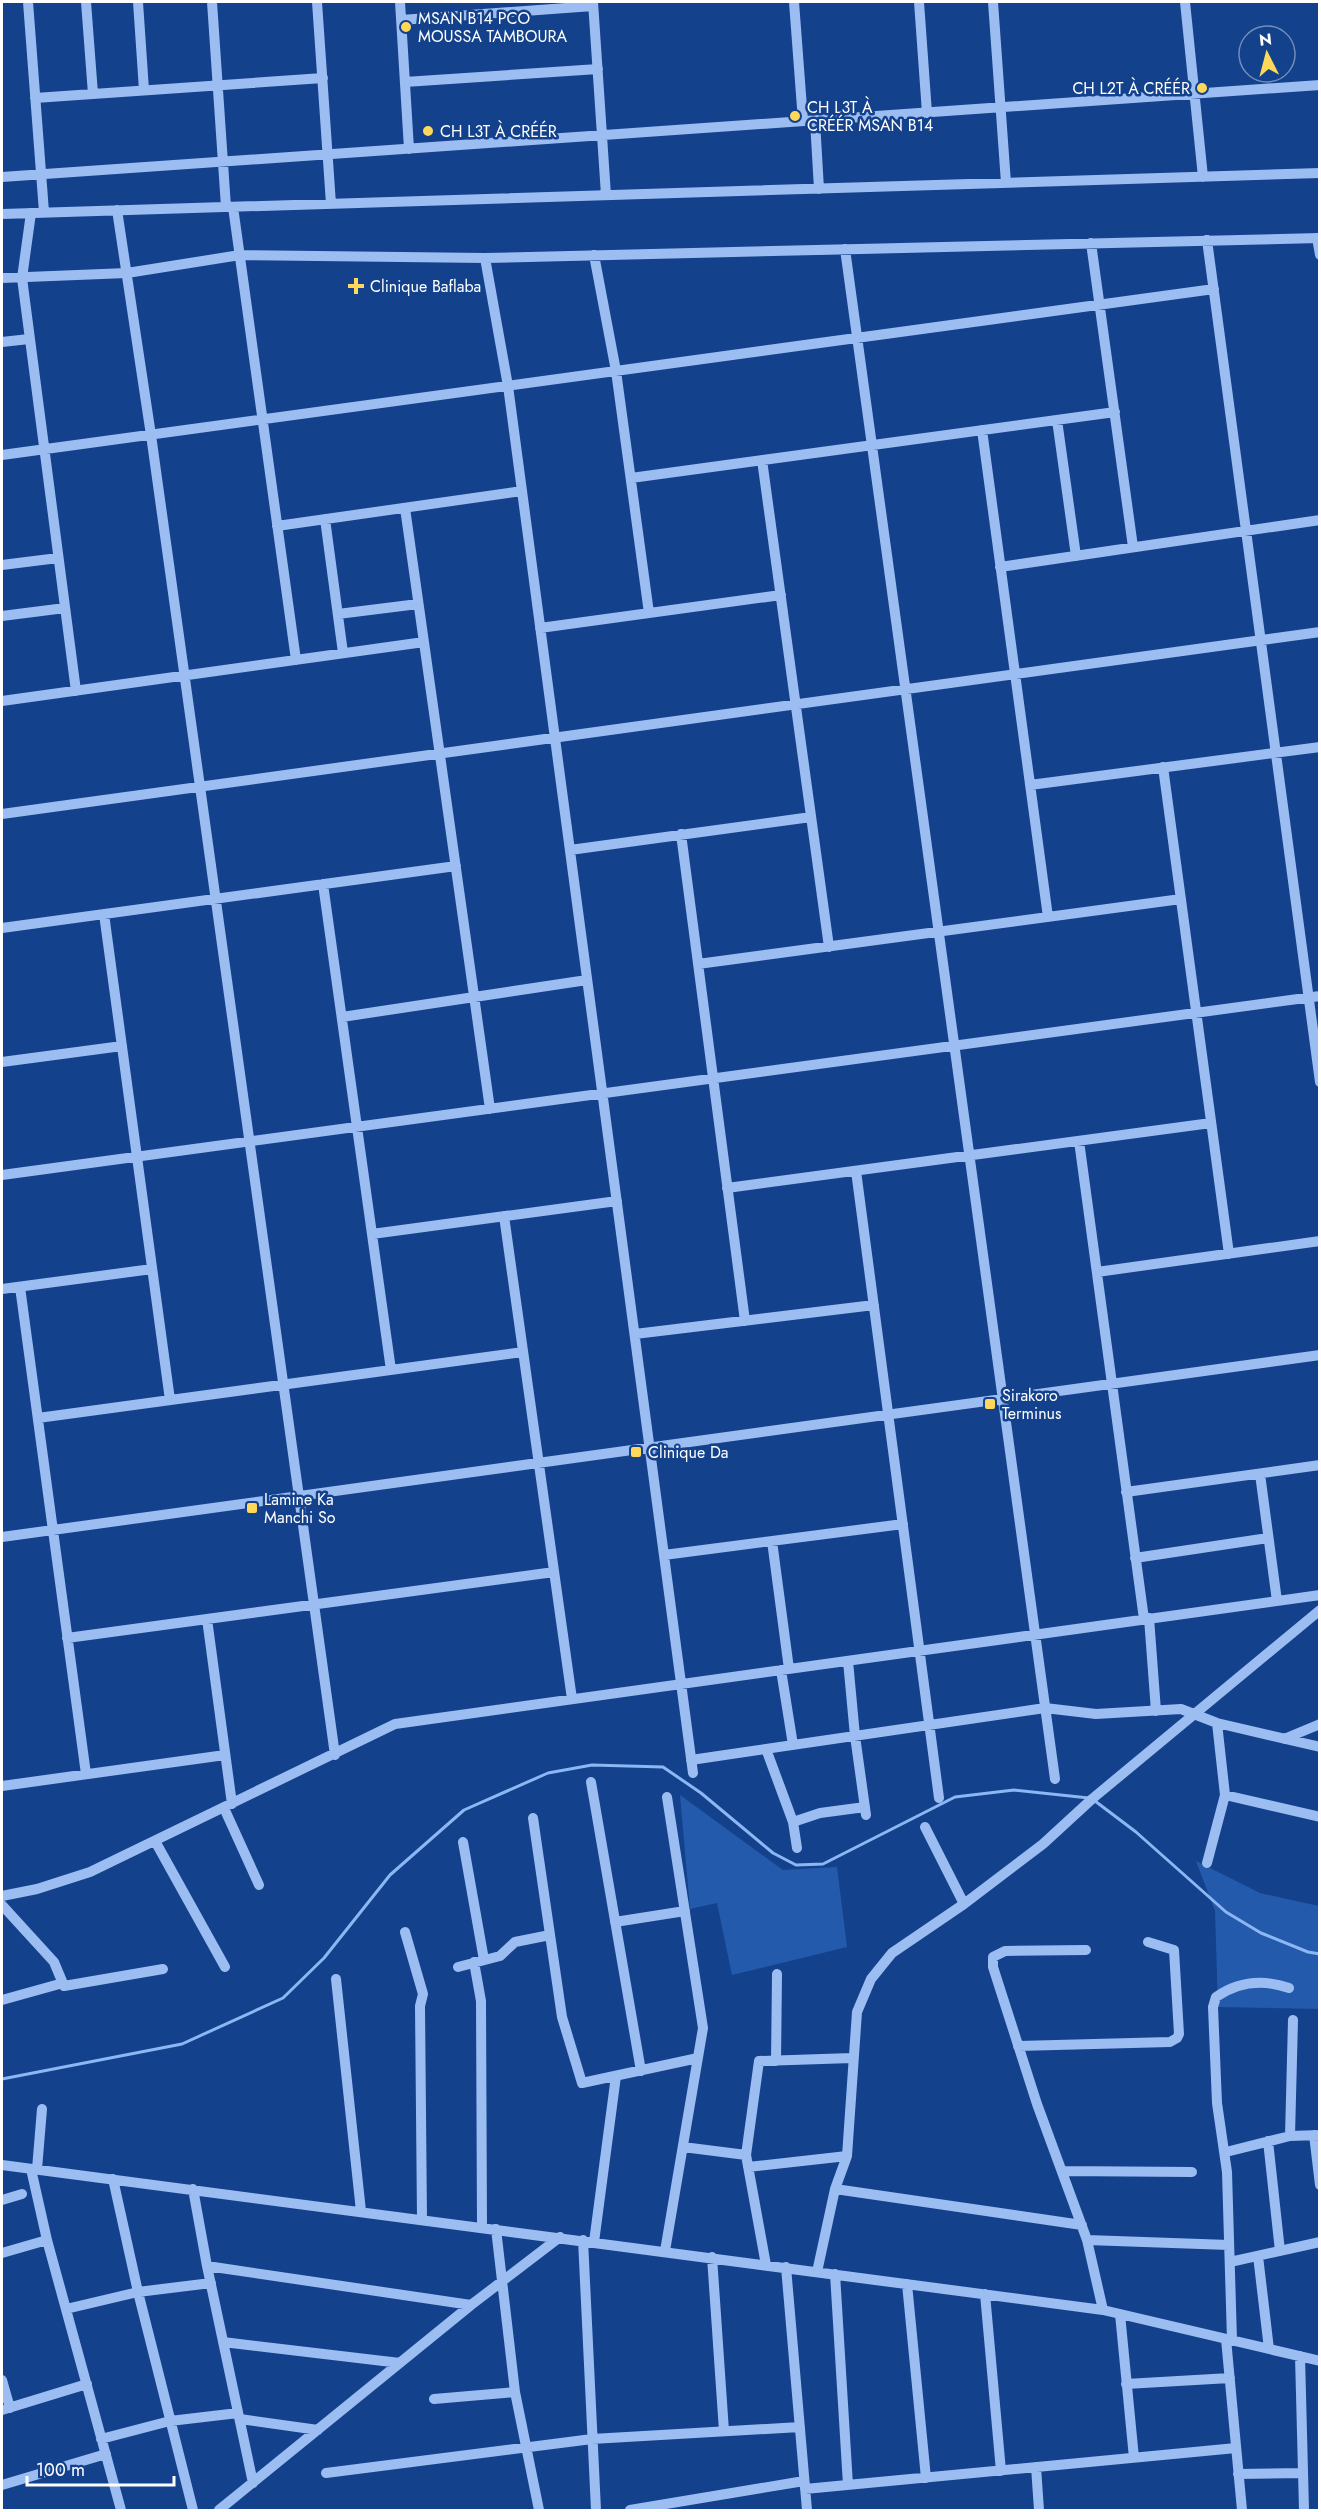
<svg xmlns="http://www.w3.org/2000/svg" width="1321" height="2512" font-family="Jost,sans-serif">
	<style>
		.green { fill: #245aab }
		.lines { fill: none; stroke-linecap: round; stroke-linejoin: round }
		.stream { stroke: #8cb7f4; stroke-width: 3 }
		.minor { stroke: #9bbdf1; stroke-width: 10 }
		.poi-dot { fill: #ffd85a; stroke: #13418c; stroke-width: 2 }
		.labels { text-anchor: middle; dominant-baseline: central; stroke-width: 5; stroke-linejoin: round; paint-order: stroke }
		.poi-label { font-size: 16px; fill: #fff; stroke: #13418c; text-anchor: start }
	</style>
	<rect width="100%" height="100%" fill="#13418c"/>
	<path class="green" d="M680,1795L783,1870L837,1867L847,1947L732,1975L717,1903L690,1909Z
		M1196,1861L1260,1893L1319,1906V2009L1218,2007L1215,1911Z"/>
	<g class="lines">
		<path class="stream" d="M1095,1801L1136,1832L1226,1912L1261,1933L1308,1952L1320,1954
			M2,2079L182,2044L283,1998L324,1958L390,1875L464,1810L548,1773L592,1765L663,1767L701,1793L773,1853L796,1865L823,1864L955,1797L1014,1790L1089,1798"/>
		<path class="minor" d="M28,2L44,212
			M86,2L93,94
			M138,2L144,90
			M212,2L226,207
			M317,2L331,204
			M400,2L409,149
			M593,2L606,195
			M794,2L803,121
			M919,2L927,113
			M993,2L1006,183
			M1185,2L1203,177
			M401,20L593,6
			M405,82L598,69
			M35,98L323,78
			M815,121L819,189
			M2,177L1320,85
			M233,207L296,660
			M117,210L151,435L335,1755
			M31,213L22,278L76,691
			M2,214L1320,173
			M1317,238L1320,255
			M1207,240L1320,1082
			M1091,243L1133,547
			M845,249L1055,1779
			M594,255L616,371L649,613
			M485,258L508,386L693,1773
			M2,278L127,273L240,255L485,258L1320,238
			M2,342L29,339
			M1057,420L1076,556
			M982,430L1048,917
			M2,455L1214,289
			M762,460L829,947
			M631,478L1115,412
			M405,508L490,1109
			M325,519L343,653
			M277,526L522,491
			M2,565L58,558
			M1000,567L1320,520
			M338,614L418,604
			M2,616L65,608
			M540,628L781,595
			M2,701L424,642
			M1163,767L1229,1254
			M1030,785L1320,747
			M2,814L1320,632
			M681,834L745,1321
			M570,850L811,817
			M323,884L391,1370
			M104,914L170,1400
			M2,928L456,866
			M698,964L1181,899
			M342,1017L587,980
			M2,1062L122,1046
			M1079,1141L1144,1619
			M856,1171L939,1798
			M2,1175L1320,996
			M727,1188L1211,1123
			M504,1216L572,1699
			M372,1234L617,1201
			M1097,1272L1320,1241
			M20,1287L86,1774
			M2,1289L152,1269
			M635,1334L874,1305
			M38,1418L523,1352
			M1260,1474L1277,1601
			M1126,1492L1320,1465
			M2,1537L1320,1355
			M772,1541L789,1669
			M664,1555L903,1524
			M1135,1558L1268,1538
			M1149,1618L1156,1711
			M207,1619L232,1804
			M67,1638L554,1572
			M848,1661L855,1736L866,1815
			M781,1670L793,1745
			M1284,1739L1320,1724
			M766,1749L793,1822L797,1848
			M691,1760L1045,1708L1096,1714L1181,1709L1217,1723L1320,1747
			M591,1782L641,2071
			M2,1786L225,1755
			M1225,1795L1320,1817
			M224,1808L259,1885
			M533,1818L562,2017L582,2083L698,2058
			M793,1822L820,1813L865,1807
			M925,1827L964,1904
			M155,1841L225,1967
			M463,1842L484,1960
			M1207,1863L1225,1795L1217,1723
			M2,1896L37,1889L90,1872L395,1724L1320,1595
			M2,1905L54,1962L64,1986L163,1969
			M615,1922L685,1911
			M405,1932L423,1994L420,2006L422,2219
			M1086,1950L1005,1951L993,1957V1967L1037,2104L1087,2240L1103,2310
			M474,1962L481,2001L482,2227
			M458,1967L500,1956L515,1942L550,1935
			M336,1979L361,2211
			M2,2000L63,1983
			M1018,2046L1170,2042L1177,2038L1179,2034L1174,1950L1148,1942
			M776,2061L777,1974
			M1314,2135L1320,2185
			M1290,2136L1293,2020
			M1268,2141L1280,2251
			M683,2147L746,2155
			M1226,2152L1290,2136L1320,2135
			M2,2165L1103,2310L1320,2361
			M748,2167L847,2156
			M31,2169L47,2240L121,2510
			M37,2169L42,2109
			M1062,2171L1192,2172
			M113,2179L138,2292L193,2510
			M193,2189L207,2266L253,2483
			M835,2189L1082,2225
			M2,2200L22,2194
			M496,2229L515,2392L539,2510
			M583,2240L596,2510
			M1087,2240L1229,2245
			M594,2242L616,2076
			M665,2251L703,2028L667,1797
			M2,2253L47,2240
			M1258,2256L1269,2349
			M712,2257L724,2431
			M1230,2262L1320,2242
			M766,2265L746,2155L759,2061L852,2058
			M207,2266L471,2305
			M786,2267L807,2510
			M817,2272L835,2189L847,2156L857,2012L871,1979L892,1953L964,1904L1043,1844L1092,1799L1320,1610
			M835,2274L848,2485
			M907,2284L926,2478
			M985,2294L1001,2471
			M66,2309L138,2292L211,2283
			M1120,2314L1134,2458
			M1226,2339L1242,2510
			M1232,2340L1227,2172L1217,2103L1213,2007L1216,1997C1239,1981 1263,1979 1289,1988
			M223,2342L400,2363
			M1300,2356L1304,2510
			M2,2380L10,2408
			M1126,2384L1230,2378
			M434,2399L515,2392
			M2,2410L87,2384
			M240,2419L318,2430
			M101,2439L170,2421L238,2413
			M1036,2467L1039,2510
			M326,2473L592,2439L800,2427
			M1238,2474L1302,2473
			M2,2485L106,2454
			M805,2489L1236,2448
			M219,2510L471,2305L560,2237
			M630,2510L804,2481"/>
	</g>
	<g class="poi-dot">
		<circle cx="406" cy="27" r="6"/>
		<circle cx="1202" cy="88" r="6"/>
		<circle cx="795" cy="116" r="6"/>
		<circle cx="428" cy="131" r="6"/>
		<path d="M353 277h6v6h6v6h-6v6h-6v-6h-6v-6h6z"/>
		<rect x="984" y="1398" width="12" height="12" rx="3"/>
		<rect x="630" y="1446" width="12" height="12" rx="3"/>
		<rect x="246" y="1502" width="12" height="12" rx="3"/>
	</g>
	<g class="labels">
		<g class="poi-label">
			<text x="418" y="18">MSAN B14 PCO<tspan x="418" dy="18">MOUSSA TAMBOURA</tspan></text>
			<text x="1190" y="88" text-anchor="end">CH L2T À CRÉÉR</text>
			<text x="807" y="107">CH L3T À<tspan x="807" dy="18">CRÉÉR MSAN B14</tspan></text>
			<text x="440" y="131">CH L3T À CRÉÉR</text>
			<text x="370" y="286">Clinique Baflaba</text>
			<text x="1002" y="1395">Sirakoro<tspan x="1002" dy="18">Terminus</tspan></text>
			<text x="648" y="1452">Clinique Da</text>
			<text x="264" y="1499">Lamine Ka<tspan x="264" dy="18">Manchi So</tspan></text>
		</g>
	</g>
	<rect width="1321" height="2512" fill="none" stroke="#ffffff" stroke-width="6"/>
	<g transform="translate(1267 54) rotate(354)"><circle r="28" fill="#13418c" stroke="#718dba" stroke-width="1.5"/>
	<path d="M0-4.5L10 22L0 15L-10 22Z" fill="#ffd85a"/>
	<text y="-9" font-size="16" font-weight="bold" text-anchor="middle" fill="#ffffff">N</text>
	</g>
	<path d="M27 2476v9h147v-9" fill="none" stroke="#ffffff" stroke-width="3"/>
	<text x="36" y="2476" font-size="18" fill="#ffffff" stroke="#13418c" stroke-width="4.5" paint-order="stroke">100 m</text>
</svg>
